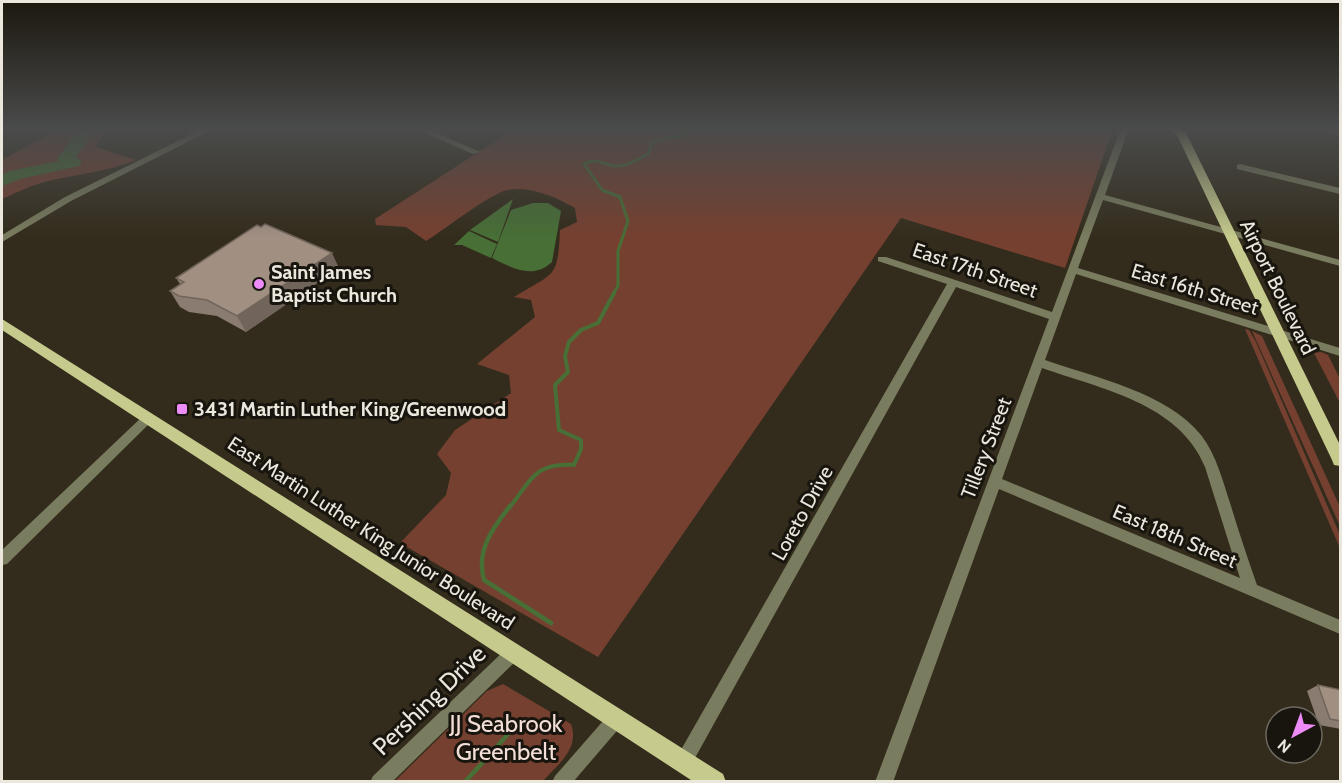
<svg xmlns="http://www.w3.org/2000/svg" width="1342" height="783" font-family="Cabin,sans-serif">
	<style>
		.green { fill: #764030 }
		.water { fill: #476f36 }
		.lines { fill: none; stroke-linecap: round; stroke-linejoin: round }
		.stream-far2 { stroke: #476f36; stroke-width: 3 }
		.stream-far1 { stroke: #476f36; stroke-width: 4 }
		.stream { stroke: #476f36; stroke-width: 4.5 }
		.river { fill: #476f36; fill-rule: evenodd }
		.minor { fill: #797c5e; fill-rule: evenodd }
		.tertiary { fill: #797c5e; fill-rule: evenodd }
		.primary { fill: #c6cb8d; fill-rule: evenodd }
		.wall { fill: #8a7c70 }
		.shaded-wall { fill: #71655b }
		.building { fill: #a19082; stroke: #71655b; stroke-width: 1.5 }
		.poi-dot { fill: #ed8cf9; stroke: #18150e; stroke-width: 2 }
		.labels { text-anchor: middle; dominant-baseline: central; stroke-width: 6; stroke-linejoin: round; paint-order: stroke }
		.street-label { font-size: 20px; fill: #ece7dd; stroke: #18150e }
		.poi-label { font-size: 20px; font-weight: bold; fill: #ece7dd; stroke: #18150e; text-anchor: start }
		.near-street-label { font-size: 24px; fill: #ece7dd; stroke: #18150e }
		.near-park-label { font-size: 24px; fill: #f4dfd8; stroke: #18150e }
	</style>
	<rect width="100%" height="100%" fill="#332c1c"/>
	<path class="green" d="M59,128H115L100,139L96,147L136,160C106,173 72,174 41,183C27,187 14,194 2,199V160Z
		M516,128H1113L1065,268L901,218L598,657L400,543L446,495L451,473L437,454L455,430L511,393L509,375L477,364L535,317L531,300L514,297C554,272 558,280 560,230L577,222L575,208C556,197 527,184 504,191C486,197 445,229 426,241L406,227L376,225L375,219Z
		M1245,329L1249,330L1256,342L1340,535V548Z
		M1252,331L1262,336L1340,507V526Z
		M1321,352L1328,355L1340,379V403L1314,353Z
		M503,684L571,724C580,749 558,764 543,781H395L487,691Z"/>
	<path class="water" d="M513,199L498,242L470,230Z
		M533,203H548L561,211L552,262C533,280 512,268 492,258L511,210Z
		M469,231L497,244L491,258L462,245H454Z"/>
	<g class="lines">
		<path class="stream-far2" d="M613,294L618,286V251L628,221L620,197L602,190L584,164C597,156 604,166 617,166C628,166 640,159 649,153L651,144L655,141L688,134L686,128"/>
		<path class="stream-far1" d="M509,508C531,481 534,462 574,465L581,449V440L559,430L555,385L568,372L565,356L569,342L581,330L598,323L614,293"/>
		<path class="stream" d="M510,506C492,529 476,550 484,580L551,623
			M465,782L519,722"/>
		<path class="river" d="M79,128H97L77,155L76,157L82,162L79,166L20,179L2,186V175L9,171L59,161L57,159Z"/>
		<path class="minor" d="M414,128H426L480,152L473,154Z
			M1121,128H1129L1105,195L1340,260V266L1103,200L1078,268L1340,348V356L1076,274L1045,360C1094,377 1168,393 1201,435C1217,456 1223,482 1231,506C1239,533 1248,559 1257,585L1340,620V634L999,489L893,782H875L1049,319L956,287L690,767L684,770L678,767L675,761L678,755L947,284L878,261V257H886L1052,312ZM1042,368C1101,389 1179,403 1205,467L1240,578L1002,479Z
			M1316,128L1340,131V135L1317,130Z
			M1240,164L1340,188V194L1237,169V165Z
			M148,413L152,415L154,418L152,421L7,564L2,565V550L144,415Z
			M513,645L519,648L521,653L519,658L392,782H370L373,776L507,648Z
			M616,711L622,713L624,719L622,725L573,782H552L555,776L610,713Z"/>
		<path class="tertiary" d="M204,128H215L71,201L2,242V235L65,197Z"/>
		<path class="primary" d="M1170,128H1182L1186,133L1340,445V466L1334,465L1332,460L1177,135Z
			M2,319L723,774L726,782H694L2,330Z"/>
	</g>
	<path class="wall" d="M339,268L246,332L217,316L189,312L180,307L170,291L180,284L176,278Z
		M1318,685L1341,690V729L1319,725L1307,691Z"/>
	<path class="shaded-wall" d="M332,253L339,268L246,332L237,316Z"/>
	<path class="building" d="M265,224L332,253L237,316L207,300L179,296L170,291L184,282L176,278L257,225L261,227Z
		M1318,685L1341,690V721L1330,719Z"/>
	<linearGradient id="sky" x2="0" y2="1"><stop stop-color="#1c180f"/><stop offset="0.54" stop-color="#4a4b4b"/><stop offset="1" stop-color="#4a4b4b" stop-opacity="0"/></linearGradient>
	<rect width="1342" height="238" fill="url(#sky)"/>
	<g class="poi-dot">
		<circle cx="259" cy="284" r="6"/>
		<rect x="176" y="403" width="12" height="12" rx="3"/>
	</g>
	<g class="labels">
		<g class="street-label">
			<text transform="translate(975 270) rotate(19)">East 17th Street</text>
			<text transform="translate(1278 287) rotate(64)">Airport Boulevard</text>
			<text transform="translate(1195 289) rotate(17)">East 16th Street</text>
			<text transform="translate(986 448) rotate(-69)">Tillery Street</text>
			<text transform="translate(802 513) rotate(-61)">Loreto Drive</text>
			<text transform="translate(371 533) rotate(33)">East Martin Luther King Junior Boulevard</text>
			<text transform="translate(1175 536) rotate(23)">East 18th Street</text>
		</g>
		<g class="poi-label">
			<text x="271" y="272">Saint James<tspan x="271" dy="23">Baptist Church</tspan></text>
			<text x="194" y="409">3431 Martin Luther King/Greenwood</text>
		</g>
		<g class="near-street-label">
			<text transform="translate(429 700) rotate(-44)">Pershing Drive</text>
		</g>
		<g class="near-park-label">
			<text x="506" y="723">JJ Seabrook<tspan x="506" dy="28">Greenbelt</tspan></text>
		</g>
	</g>
	<rect width="1342" height="783" fill="none" stroke="#ece7dd" stroke-width="6"/>
	<g transform="translate(1294 735) rotate(221)"><circle r="28" fill="#18150e" stroke="#6d6961" stroke-width="1.5"/>
	<path d="M0-4.5L10 22L0 15L-10 22Z" fill="#ed8cf9"/>
	<text y="-9" font-size="16" font-weight="bold" text-anchor="middle" fill="#ece7dd">N</text>
	</g>
</svg>
